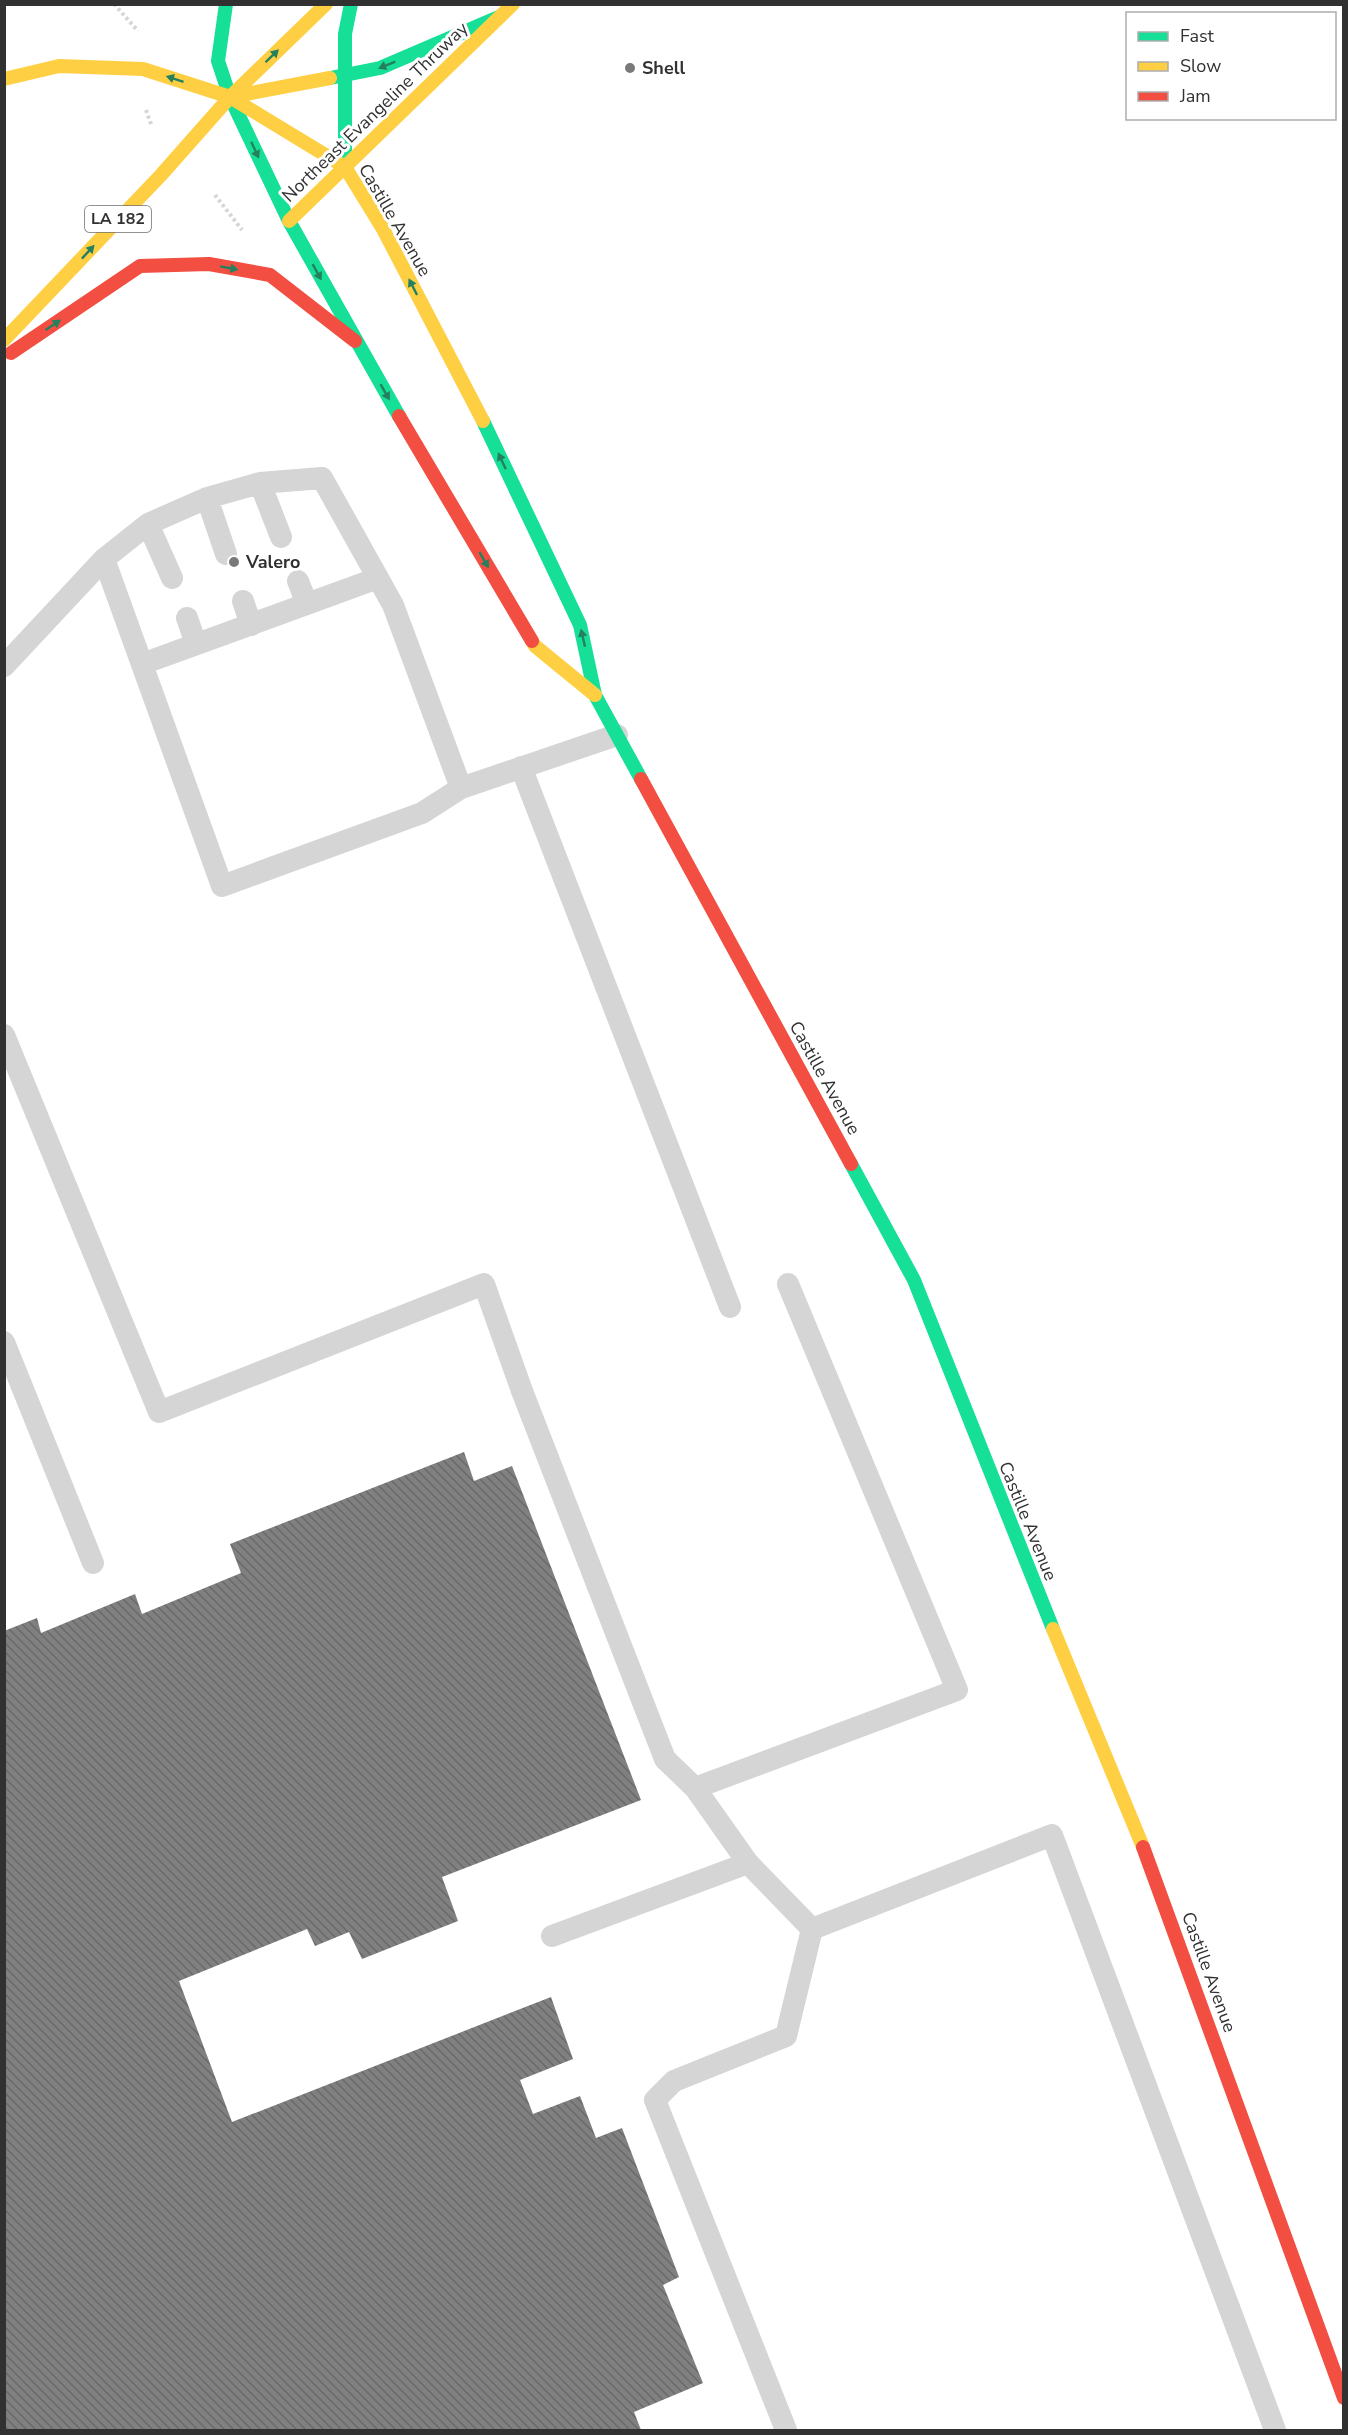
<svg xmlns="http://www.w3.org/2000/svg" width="1348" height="2435" font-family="'Nunito Sans',sans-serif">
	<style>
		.building { fill: url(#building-back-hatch) }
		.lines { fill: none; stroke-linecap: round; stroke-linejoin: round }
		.path { stroke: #d5d5d5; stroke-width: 4; stroke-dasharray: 3 3; stroke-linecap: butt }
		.lane { stroke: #d5d5d5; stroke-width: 22 }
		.fast { stroke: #16e098; stroke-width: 14 }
		.slow { stroke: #ffcf43; stroke-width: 14 }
		.jam { stroke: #f24e42; stroke-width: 14 }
		.oneway { fill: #25805f }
		.poi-dot { fill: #797979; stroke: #fff; stroke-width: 2 }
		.labels { text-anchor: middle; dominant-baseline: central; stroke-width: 6; stroke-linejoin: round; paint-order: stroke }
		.shield { fill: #fff; stroke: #6f6f6f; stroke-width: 1.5 }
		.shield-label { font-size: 16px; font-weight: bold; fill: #313131 }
		.poi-label { font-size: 18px; font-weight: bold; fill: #313131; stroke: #fff; text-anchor: start }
		.street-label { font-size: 18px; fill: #313131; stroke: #fff }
	</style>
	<defs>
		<pattern id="building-back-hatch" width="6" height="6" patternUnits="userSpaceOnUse" patternTransform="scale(1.5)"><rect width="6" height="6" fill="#808080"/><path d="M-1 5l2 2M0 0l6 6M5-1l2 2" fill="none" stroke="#696969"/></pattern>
	</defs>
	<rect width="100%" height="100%" fill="#fff"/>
	<path class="building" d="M464,1452L474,1481L512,1466L641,1800L442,1877L458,1921L362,1959L349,1932L315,1946L307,1929L179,1981L232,2122L551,1997L573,2059L520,2080L533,2114L580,2096L596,2138L622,2128L679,2277L663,2285L703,2383L634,2412L641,2430H4V1631L37,1618L41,1633L135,1594L142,1614L241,1573L230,1544Z"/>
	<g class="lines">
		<path class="path" d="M114,4L138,31
			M146,110L151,124
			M215,195L242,230"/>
		<path class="lane" d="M260,483L281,537
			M207,498L226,554
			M148,524L172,578
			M104,559L222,886L422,813L461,788
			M298,581L307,604
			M243,601L251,625
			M187,618L196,644
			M142,664L378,578
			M4,666L104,559L148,524L207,498L260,483L322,478L393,605L461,788L617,735
			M521,767L730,1307
			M4,1035L159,1412L484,1284L522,1391L665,1759L695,1788L748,1863L812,1929
			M4,1342L93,1563
			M695,1788L957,1690L788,1284
			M552,1936L748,1863
			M786,2430L655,2100L674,2081L786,2036L812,1929L1052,1835L1275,2430"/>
		<path class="fast" d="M226,4L218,61L230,97
			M330,78L380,68L499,17
			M230,97L289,221L399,416
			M345,167V34L351,4
			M483,421L580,625L595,695L641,779
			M851,1164L914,1280L1053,1629"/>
		<path class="slow" d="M4,79L59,66L143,69L230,97L330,78
			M230,97L345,167L383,229L483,421
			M289,221L513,4
			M4,340L161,175L230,97L326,4
			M532,641L535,646L595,695
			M1053,1629L1143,1847"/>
		<path class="jam" d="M11,353L140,266L209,264L270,275L355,341
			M399,416L532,641
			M641,779L851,1164
			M1143,1847L1344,2398"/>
	</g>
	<defs><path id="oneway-solid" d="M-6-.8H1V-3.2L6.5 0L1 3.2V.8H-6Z" transform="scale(1.5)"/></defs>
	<g class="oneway">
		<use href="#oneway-solid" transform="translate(272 56) rotate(-44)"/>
		<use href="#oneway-solid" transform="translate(387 65) rotate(158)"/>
		<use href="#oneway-solid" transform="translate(175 79) rotate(-162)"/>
		<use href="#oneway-solid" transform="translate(255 150) rotate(65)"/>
		<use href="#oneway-solid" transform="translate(88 252) rotate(-47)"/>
		<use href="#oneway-solid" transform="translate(229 268) rotate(10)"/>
		<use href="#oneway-solid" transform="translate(317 272) rotate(61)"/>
		<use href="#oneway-solid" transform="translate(413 287) rotate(-117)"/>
		<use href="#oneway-solid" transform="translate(53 325) rotate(-34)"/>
		<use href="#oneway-solid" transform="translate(385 392) rotate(60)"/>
		<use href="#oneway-solid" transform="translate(502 461) rotate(-115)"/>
		<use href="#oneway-solid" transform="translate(484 560) rotate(60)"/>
		<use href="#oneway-solid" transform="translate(583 638) rotate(-103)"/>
	</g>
	<g class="poi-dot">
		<circle cx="630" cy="68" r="6"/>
		<circle cx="234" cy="562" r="6"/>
	</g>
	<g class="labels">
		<rect class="shield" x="85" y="206" width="66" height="26" rx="4.5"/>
		<g class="shield-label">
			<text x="118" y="219">LA 182</text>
		</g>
		<g class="poi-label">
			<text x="642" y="68">Shell</text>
			<text x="246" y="562">Valero</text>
		</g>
		<g class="street-label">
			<text transform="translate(375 112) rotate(-44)">Northeast Evangeline Thruway</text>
			<text transform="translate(395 220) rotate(60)">Castille Avenue</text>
			<text transform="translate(825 1078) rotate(61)">Castille Avenue</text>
			<text transform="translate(1028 1521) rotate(68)">Castille Avenue</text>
			<text transform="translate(1209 1972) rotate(70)">Castille Avenue</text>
		</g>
	</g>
	<rect width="1348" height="2435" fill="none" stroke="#313131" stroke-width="12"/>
	<rect x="1126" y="12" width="210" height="108" fill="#ffffff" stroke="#adadad" stroke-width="1.5"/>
	<rect x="1138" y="32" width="30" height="9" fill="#16e098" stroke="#adadad" stroke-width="1.5"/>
	<text x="1180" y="42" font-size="18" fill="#313131">Fast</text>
	<rect x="1138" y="62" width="30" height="9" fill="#ffcf43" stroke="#adadad" stroke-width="1.5"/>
	<text x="1180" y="72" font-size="18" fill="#313131">Slow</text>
	<rect x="1138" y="92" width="30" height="9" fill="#f24e42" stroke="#adadad" stroke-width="1.5"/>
	<text x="1180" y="102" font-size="18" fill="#313131">Jam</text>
</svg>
